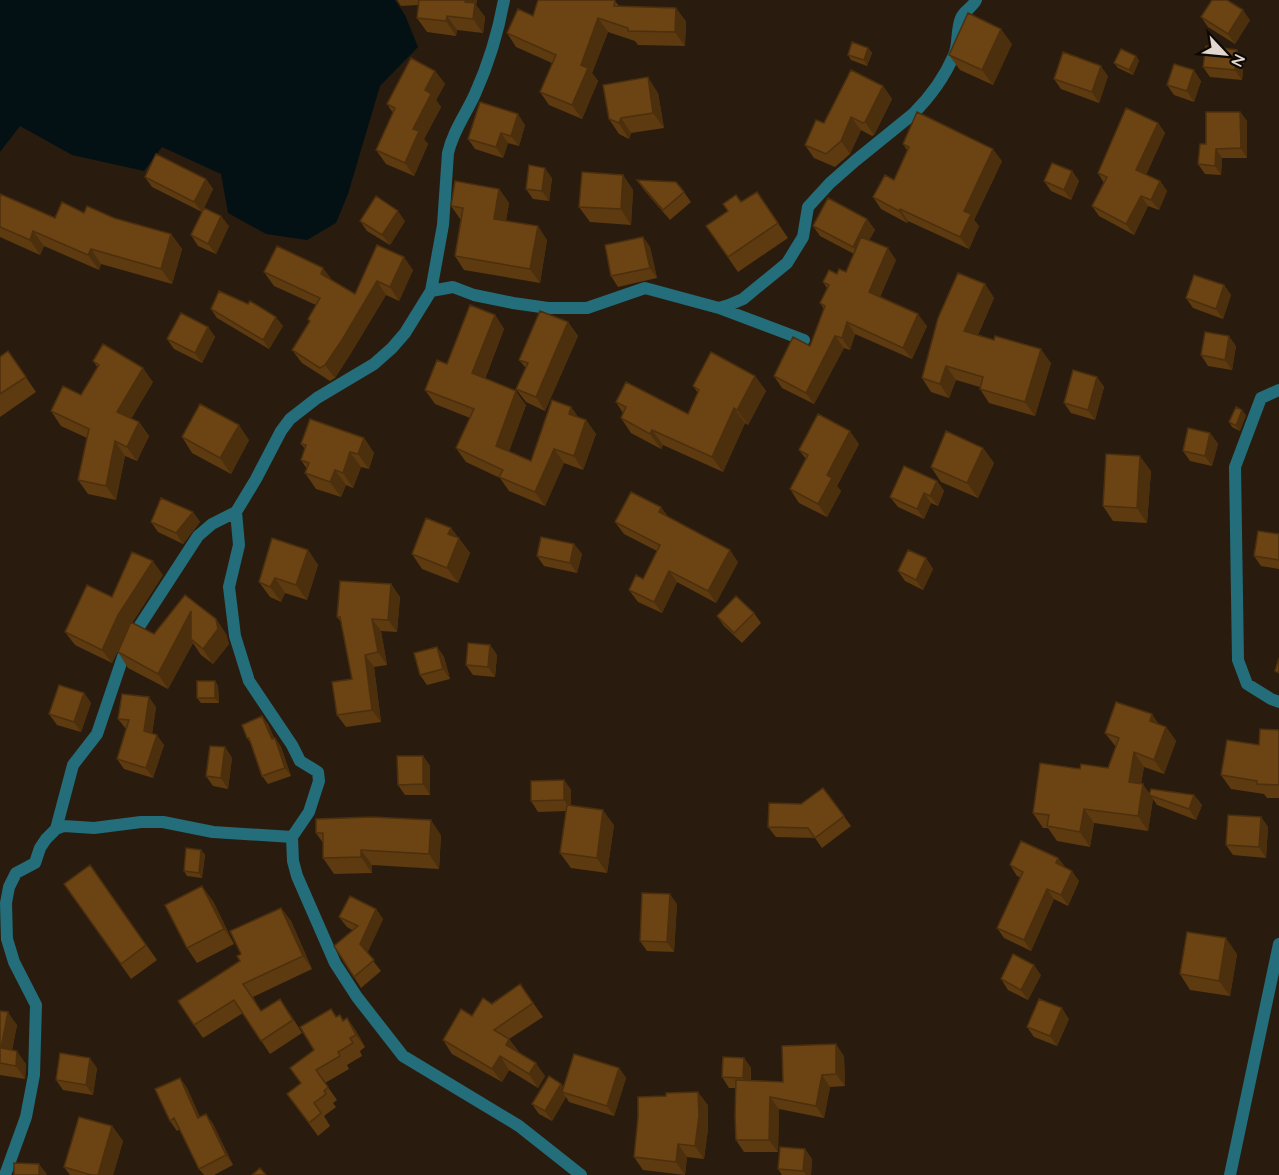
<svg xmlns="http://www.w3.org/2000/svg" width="1279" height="1175" font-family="Quicksand,sans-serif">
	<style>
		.water { fill: #041114 }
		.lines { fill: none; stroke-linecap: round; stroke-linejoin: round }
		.street { stroke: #236e7a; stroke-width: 12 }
		.wall { fill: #5d3a10 }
		.shaded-wall { fill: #4c2f0d }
		.building { fill: #6c4313; stroke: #4c2f0d; stroke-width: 1.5 }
	</style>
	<rect width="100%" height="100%" fill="#291c0f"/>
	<path class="water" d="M0,0H395L405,15L418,47L380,86L348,194L336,223L307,240L266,234L228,213L221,174L162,147L144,171L72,155L20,126L0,152Z"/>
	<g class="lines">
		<path class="street" d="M504,0C498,33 489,63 475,94C466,114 453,131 448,153L443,225L431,291L405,333L392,348L374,364L317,398L290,419L281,431L256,479L236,512L239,545L229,587L235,636L249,681L292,745L300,761L318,772L319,781L309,812L292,837L293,861L297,876L335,963L357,997L403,1056L519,1126L581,1175
			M431,291L453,287L474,295L513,303L548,308H587L645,288L719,308L729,305L743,299L787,263L803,237L808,207L830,183L855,161L913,114C929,98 945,76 954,55C959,44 956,30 961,18C964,11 973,7 976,0
			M719,308L804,340
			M1279,390L1261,398L1235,467L1238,660L1247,684L1271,699L1279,702
			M56,829L73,765L97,734L124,654L135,633L198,536L212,524L236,512
			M5,1175L26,1117L34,1075L36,1005L14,962L7,939L6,903L9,887L16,873L35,863L40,848L46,839L56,829L64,826L94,828L141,822H163L213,832L292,837
			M1230,1175L1279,944"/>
	</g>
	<path class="wall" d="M397,0H477L476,5L485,17L483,33L457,30L456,36L427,32L417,18L418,5L401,6Z
		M615,1L619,6L686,21L685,46L638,45L635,41L608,32L592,73L598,81L582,119L549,105L540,92L552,63L516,47L507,33L533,16Z
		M1201,17L1250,20L1235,44L1208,27Z
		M1012,44L993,85L960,70L949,55Z
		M868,48L872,53L867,66L851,60L848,55Z
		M1136,56L1139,61L1133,75L1118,68L1114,63Z
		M1244,60L1242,80L1210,77L1203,67Z
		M435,71L445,84L436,100L441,107L424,139L428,144L414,176L386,164L376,150L393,113L387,104Z
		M1108,76L1099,103L1061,89L1054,79Z
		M1201,81L1194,102L1174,95L1167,85Z
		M883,86L892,99L874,135L872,136L861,130L850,154L835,167L814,158L805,145L824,123Z
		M658,93L664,128L631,133L629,139L619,134L609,119Z
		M1240,112L1247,121V158H1222L1221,175L1205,174L1198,164L1206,144Z
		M1158,123L1165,133L1146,175L1160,181L1167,191L1159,210L1148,206L1134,235L1099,216L1092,206L1104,183L1098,173Z
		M525,125L519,146L508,143L503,158L475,149L468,139Z
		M903,144L1002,161L974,220L979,226L969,249L908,221L907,223L881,209L873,197L894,180L907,150Z
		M1072,171L1079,181L1071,200L1051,191L1044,181Z
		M623,175L633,190L631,225L590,222L579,207Z
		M145,177L206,179L213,189L204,208L229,226L216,254L198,246L191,235L202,212L152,187Z
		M552,178L549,201L533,199L526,189Z
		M637,180L684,192L691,202L670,220L644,190Z
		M499,189L509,203L506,221L547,240L540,283L464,270L455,256L461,220L451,206Z
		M757,192L788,238L738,272L706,226Z
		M0,194L55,218L84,213L114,218L171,234L182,249L172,284L101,264L99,270L44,246L40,255L0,237Z
		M867,219L875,230L869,240L896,260L880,297L927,326L912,359L855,334L850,350L844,348L814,404L782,388L774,376L810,346L824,309L820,303L827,288L823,282L837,274L846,272L854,254L820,236L813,226Z
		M360,221H405L390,245L367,231Z
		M643,237L650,247L657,278L618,287L611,276Z
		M377,245L413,270L399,301L386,295L351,353L335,378L330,381L302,363L292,350L310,322L308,319L316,305L274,286L264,272L333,281L355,294Z
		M985,284L994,298L978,335L1051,363L1035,416L989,403L980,389V387L956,380L949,398L931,392L922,378Z
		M1224,285L1231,295L1223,319L1193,308L1186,298Z
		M248,304L283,326L269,349L217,318L211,309Z
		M495,315L504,329L485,379L526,405L509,451L531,461L571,407L578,417L586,420L596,434L583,470L564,463L545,506L509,491L500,478L466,462L456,448L470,418L435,404L425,390L447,364Z
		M568,322L578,336L545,411L526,402L516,389L526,368L519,360Z
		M208,327L215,337L202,363L174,349L167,339Z
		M1236,346L1232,370L1208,366L1201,355Z
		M8,351L36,392L0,417V357Z
		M93,361L153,382L131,418L139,422L149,436L137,461L125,456L116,500L88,494L78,480L87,438L61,426L51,411L81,395L98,368Z
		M755,376L766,391L748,425L745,423L723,472L663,445L661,449L631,433L621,418L623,413L616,402L688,414L698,393L693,386Z
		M1097,377L1104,387L1095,420L1071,413L1064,403Z
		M1246,415L1240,431L1232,427L1229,422Z
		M1210,433L1218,444L1212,466L1190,461L1183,451Z
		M182,437L249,440L231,474L192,453Z
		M364,438L374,453L369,469L361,467L353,488L346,485L341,497L316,489L305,473L307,469L301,460L305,449L301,444Z
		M859,444L837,486L841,491L827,517L799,503L790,489L806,459L799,450Z
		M983,448L994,463L978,498L941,482L931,467Z
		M1151,471L1147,523L1113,521L1103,506Z
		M937,481L944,491L938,506L931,503L924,519L898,507L890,497Z
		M193,512L200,522L183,544L158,532L151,522Z
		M668,517L738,562L716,603L677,582L662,613L638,602L629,590L643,579L657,551L624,534L615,522Z
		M451,528L470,553L458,583L422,569L412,554Z
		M1279,534V569L1261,566L1254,556Z
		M574,544L582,554L577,573L544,566L537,556Z
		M308,550L318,565L307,600L285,593L281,602L270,597L259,582Z
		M926,558L933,569L923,590L905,581L898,571Z
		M163,575L132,623L154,634L216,619L226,634L229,644L213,664L201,655L193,643L168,689L128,668L118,652L130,626L112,663L75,645L65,632L112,597Z
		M391,584L400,597L397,632L381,631L387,665L374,667L381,722L346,727L337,715L352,679L341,622L337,617Z
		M754,613L761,623L742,643L724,626L717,616Z
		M490,645L497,655L495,677L473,675L466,665Z
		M437,647L444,657L450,679L427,685L420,675Z
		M215,681L218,686L219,703H201L197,698Z
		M84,693L91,703L81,732L57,725L49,714Z
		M156,707L152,734L164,745L153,778L124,769L117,759L126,729L118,719Z
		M268,724L274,738H275L281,747L291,776L268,784L262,776L251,744L247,738Z
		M1159,724L1166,727L1176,741L1164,774L1144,767L1141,783L1150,794L1194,795L1202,805L1196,820L1157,805L1153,799L1148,831L1094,823L1090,847L1057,841L1048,828H1043L1033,813L1080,769L1108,768L1116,747L1105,733Z
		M1279,730V798H1267L1264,794L1231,789L1221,775Z
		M225,747L232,758L228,789L213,786L206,776Z
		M423,756L430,766V795H405L398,785Z
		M564,780L571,790V805L614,825L607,873L571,868L560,853L566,811L538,812L531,801Z
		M823,788L851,826L822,848L815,838L776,837L768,827Z
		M1261,817L1268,827L1266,858L1233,855L1226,845Z
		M316,833L441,835L439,869L372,865V873L334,874L323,858V843Z
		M201,850L205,855L202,878L187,876L184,871Z
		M1058,858L1065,867L1079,881L1068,906L1054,899L1031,951L1004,938L997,928L1020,877L1017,876L1010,865Z
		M90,865L157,960L131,979L64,884Z
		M213,901L234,944L197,963L187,948Z
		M677,904L674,952L647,951L640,941Z
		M281,908L291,921L312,969L253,997L261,1011L289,1012L302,1033L270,1054L243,1013L203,1038L194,1025L240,961L241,954Z
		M376,909L383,919L367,953L381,971L361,988L354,977L352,930L347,927L339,917Z
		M1237,954L1230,996L1190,990L1180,974Z
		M1041,975L1028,1000L1008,990L1001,979Z
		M520,984L543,1017L509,1039L519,1052L545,1076L538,1088L509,1070L502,1082L452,1054L443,1040L472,1016Z
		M331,1009L336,1016L340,1015L343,1020L347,1018L356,1031L365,1047L360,1051L362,1056L347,1065L349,1069L325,1083L337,1100L333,1103L336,1107L324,1116L330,1126L318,1136L287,1094L301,1083L290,1068L314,1050Z
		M0,1011L17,1025L12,1050L26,1064L25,1079L0,1075Z
		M1069,1019L1057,1046L1034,1037L1027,1027Z
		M844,1056L845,1086L830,1087L824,1118L779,1109L778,1152H744L736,1140V1088H729L722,1077L744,1058L751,1068V1080L783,1082Z
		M97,1068L93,1095L63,1090L56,1080Z
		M619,1068L626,1078L614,1116L569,1102L566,1097L552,1121L539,1114L532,1104L561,1084L564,1087Z
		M180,1078L187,1088L200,1117L206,1114L213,1124L233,1165L214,1175H204L199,1169L180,1129L177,1131L170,1121Z
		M708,1105V1129L704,1159L687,1157L685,1175L643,1170L634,1157Z
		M112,1126L123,1141L113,1175H70L64,1167Z
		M805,1149L812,1159L811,1175H782L778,1169Z"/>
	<path class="shaded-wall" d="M465,0H477L476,5L485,17L483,33L473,19L465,2Z
		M676,8L686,21L685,46L675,32Z
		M1243,10L1250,20L1235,44L1228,34Z
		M447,16L457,30L456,36L446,21Z
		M598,18L608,32L592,73L598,81L582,119L572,105L581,65Z
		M1001,29L1012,44L993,85L982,70Z
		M868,48L872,53L867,66L864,60Z
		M1237,50L1244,60L1242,80L1235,70Z
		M1136,56L1139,61L1133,75L1129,70Z
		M1101,66L1108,76L1099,103L1092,92Z
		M1194,70L1201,81L1194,102L1187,91Z
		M435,71L445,84L436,100L441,107L424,139L428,144L414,176L405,163L413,129L425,90Z
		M648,77L658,93L664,128L653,113Z
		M883,86L892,99L874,135L865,122Z
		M1240,112L1247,121V158L1241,148Z
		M518,114L525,125L519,146L511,136Z
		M851,117L861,130L850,154L841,141Z
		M621,118L631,133L629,139L619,123Z
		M1158,123L1165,133L1143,181L1136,170Z
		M501,133L508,143L503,158L496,147Z
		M993,149L1002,161L974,220L979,226L969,249L960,237L964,211Z
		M1216,149L1222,158L1221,175L1215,166Z
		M545,168L552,178L549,201L542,191Z
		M1072,171L1079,181L1071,200L1064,190Z
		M623,175L633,190L631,225L621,209Z
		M206,179L213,189L202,212L194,202Z
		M1160,181L1167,191L1159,210L1151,200Z
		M499,189L509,203L504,232L494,219Z
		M1141,196L1148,206L1134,235L1126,224Z
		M900,209L908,221L907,223L899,211Z
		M398,211L405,221L390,245L382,235Z
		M221,216L229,226L216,254L208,244Z
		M867,219L875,230L860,257L853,247Z
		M538,226L547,240L540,283L530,269Z
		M33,231L44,246L40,255L30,240Z
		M171,234L182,249L172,284L161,269Z
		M643,237L650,247L657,278L650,268Z
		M888,248L896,260L877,303L869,292Z
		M91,249L101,264L99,270L88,255Z
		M404,257L413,270L399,301L390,287Z
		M323,268L333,281L321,274Z
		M377,281L386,295L351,353L335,378L325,365Z
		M985,284L994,298L973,345L964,331Z
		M1224,285L1231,295L1223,319L1216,309Z
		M918,314L927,326L912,359L903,348Z
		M495,315L504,329L481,387L472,373Z
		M276,317L283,326L269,349L263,340Z
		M568,322L578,336L545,411L536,397Z
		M847,322L855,334L850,350L842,338Z
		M208,327L215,337L202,363L195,353Z
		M835,336L844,348L814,404L806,393Z
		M1229,336L1236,346L1232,370L1225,360Z
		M1041,349L1051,363L1035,416L1025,402Z
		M946,366L956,380L949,398L940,384Z
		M143,368L153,382L127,426L117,412Z
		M755,376L766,391L748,425L737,410Z
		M1097,377L1104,387L1095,420L1088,410Z
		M516,391L526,405L506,460L496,446Z
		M571,407L581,421L569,414Z
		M734,408L745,423L723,472L712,457Z
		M1242,410L1246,415L1240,431L1236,426Z
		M586,420L596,434L583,470L574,456Z
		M139,422L149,436L137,461L127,447Z
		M239,425L249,440L231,474L220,458Z
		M652,430L663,445L661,449L650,434Z
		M850,431L859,444L837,486L841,491L827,517L818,504L827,475Z
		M1210,433L1218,444L1212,466L1205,456Z
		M364,438L374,453L369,469L358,454Z
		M115,441L125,456L116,500L106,486Z
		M983,448L994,463L978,498L967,483Z
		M554,449L564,463L545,506L535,492Z
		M350,452L361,467L353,488L343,473Z
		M1140,456L1151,471L1147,523L1137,508Z
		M335,470L346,485L341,497L330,482Z
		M937,481L944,491L938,506L930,496Z
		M924,493L931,503L924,519L917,509Z
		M661,507L670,519L659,512Z
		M193,512L200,522L183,544L176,533Z
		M451,528L470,553L458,583L447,568L448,534Z
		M574,544L582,554L577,573L570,563Z
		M308,550L318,565L307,600L296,585Z
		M730,550L738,562L716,603L708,591Z
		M926,558L933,569L923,590L916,580Z
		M153,561L163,575L128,629L112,663L102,650L118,615Z
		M669,571L677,582L662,613L654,602Z
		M275,578L285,593L281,602L270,587Z
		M391,584L400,597L397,632L388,620Z
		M191,611V639L193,643L168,689L158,674Z
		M216,619L226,634L229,644L213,664L203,649Z
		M372,619L381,631L387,665L378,652Z
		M490,645L497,655L495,677L488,667Z
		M437,647L444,657L450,679L443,669Z
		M365,655L374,667L381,722L372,710Z
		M215,681L218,686L219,703L215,698Z
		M84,693L91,703L81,732L74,722Z
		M149,697L156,707L151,741L144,731Z
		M1152,714L1162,729L1150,721Z
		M262,716L268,724L278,748L272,739Z
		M1166,727L1176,741L1164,774L1154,760Z
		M157,735L164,745L153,778L146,768Z
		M275,738L281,747L291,776L285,768Z
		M225,747L232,758L228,789L221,778Z
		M1134,752L1144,767L1139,796L1129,782Z
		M423,756L430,766V795L423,784Z
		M564,780L571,790V810L564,800Z
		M1143,784L1153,799L1148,831L1138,816Z
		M1194,795L1202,805L1196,820L1189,809Z
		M1084,809L1094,823L1090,847L1080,832Z
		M603,810L614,825L607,873L597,858Z
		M1261,817L1268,827L1266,858L1259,847Z
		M431,820L441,835L439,869L429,854Z
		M201,850L205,855L202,878L199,873Z
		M361,850L372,865V873L361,857Z
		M1058,858L1066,868L1056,863Z
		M1072,871L1079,881L1068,906L1061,895Z
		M202,886L213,901L234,944L224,929Z
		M1047,889L1054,899L1031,951L1024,940Z
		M670,894L677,904L674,952L667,942Z
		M281,908L291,921L312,969L303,956Z
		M376,909L383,919L367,954L360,944Z
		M1226,938L1237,954L1230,996L1219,981Z
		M1034,965L1041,975L1028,1000L1021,990Z
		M1062,1008L1069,1019L1057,1046L1050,1036Z
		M8,1012L17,1025L10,1061L1,1048Z
		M347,1018L356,1031L365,1047L356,1035Z
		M509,1039L519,1053L506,1045Z
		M836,1044L844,1056L845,1086L836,1074Z
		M17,1051L26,1064L25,1079L16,1066Z
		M500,1056L509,1070L502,1082L492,1069Z
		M90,1058L97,1068L93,1095L86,1085Z
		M744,1058L751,1068L750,1088L743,1078Z
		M536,1063L545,1076L538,1088L529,1074Z
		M619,1068L626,1078L614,1116L607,1106Z
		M822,1075L830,1087L824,1118L816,1106Z
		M180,1078L187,1088L205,1128L198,1118Z
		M561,1084L568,1094L562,1092L566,1097L552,1121L545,1111Z
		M698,1092L708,1105V1129L704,1159L695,1146Z
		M770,1097L779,1109L778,1152L769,1140Z
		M206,1114L213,1124L233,1165L226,1155Z
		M112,1126L123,1141L113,1175H98Z
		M678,1144L687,1157L685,1175L676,1162Z
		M805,1149L812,1159L811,1175H806L803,1171Z
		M39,1164L47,1174L46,1175H39Z"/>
	<path class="building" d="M419,0H465V2L475,3L473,19L447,16L446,21L417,18Z
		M538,0H614L615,1L614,6L676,8L675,32L628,31V28L598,18L581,65L588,68L572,105L540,92L556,55L507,33L518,9L533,16Z
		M1212,0H1227L1243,10L1228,34L1201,17Z
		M968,13L1001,29L982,70L949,55Z
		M852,42L868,48L864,60L848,55Z
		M1206,46L1237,50L1235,70L1203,67Z
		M1121,49L1136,56L1129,70L1114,63Z
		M1063,52L1101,66L1092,92L1054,79Z
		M411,58L435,71L425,90L431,94L413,129L419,131L405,163L376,150L395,108L387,104Z
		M1174,64L1194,70L1187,91L1167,85Z
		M851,70L883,86L865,122L863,123L851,117L841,141L826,154L805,145L816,120L824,123Z
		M648,77L653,113L621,118L619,123L609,119L603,85Z
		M480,102L518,114L511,136L501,133L496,147L468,139Z
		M1126,108L1158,123L1136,170L1160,181L1151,200L1141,196L1126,224L1092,206L1107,177L1098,173Z
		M917,112L993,149L964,211L971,214L960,237L900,209L899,211L873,197L885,175L894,180L909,147L903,144Z
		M1206,112H1240L1241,148L1216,149L1215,166L1198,164L1200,144H1206Z
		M156,154L206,179L194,202L145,177Z
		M1052,163L1072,171L1064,190L1044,181Z
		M529,165L545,168L542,191L526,189Z
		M582,172L623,175L621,209L579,207Z
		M637,180L676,182L684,192L663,210Z
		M455,181L499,189L494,219L538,226L530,269L455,256L463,208L451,206Z
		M757,192L778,223L728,257L706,226L728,211L723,204L736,195L741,202Z
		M0,194L55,218L62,202L84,213L87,206L114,218L171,234L161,269L91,249L88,255L33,231L30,240L0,227Z
		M376,196L398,211L382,235L360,221Z
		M828,198L867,219L853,247L813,226Z
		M204,208L221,216L208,244L191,235Z
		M643,237L650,268L611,276L605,245Z
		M861,237L888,248L869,292L918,314L903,348L847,322L842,338L835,336L806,393L774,376L793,337L810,346L825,306L820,303L829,285L823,282L829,270L837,274L839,269L846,272Z
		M377,245L404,257L390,287L377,281L342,340L325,365L320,368L292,350L310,321L308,319L320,298L264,272L277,246L323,268L321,274L355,294Z
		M958,273L985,284L964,331L994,340L995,336L1041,349L1025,402L980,389L983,377L946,366L940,384L922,378L938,318Z
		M1194,275L1224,285L1216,309L1186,298Z
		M219,291L248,304L250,301L276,317L263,340L211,309Z
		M470,305L495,315L472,373L516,391L496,446L531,461L552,400L571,407L569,414L586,420L574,456L554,449L535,492L499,477L503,470L456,448L474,409L425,390L437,360L447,364Z
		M540,311L568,322L536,397L516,389L528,363L519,360Z
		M181,313L208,327L195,353L167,339Z
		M1205,332L1229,336L1225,360L1201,355Z
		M103,344L143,368L117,412L139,422L127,447L115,441L106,486L78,480L89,429L51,411L63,386L81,395L99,365L93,361Z
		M8,351L26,377L0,394V357Z
		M711,352L755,376L737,410L734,408L712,457L652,430L650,434L621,418L626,407L616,402L626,382L688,414L699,390L693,386Z
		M1073,370L1097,377L1088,410L1064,403Z
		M200,404L239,425L220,458L182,437Z
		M1236,407L1242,410L1236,426L1229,422Z
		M818,414L850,431L827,475L832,478L818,504L790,489L808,455L799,450Z
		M310,419L364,438L358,454L350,452L343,473L335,470L330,482L305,473L309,463L301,460L306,445L301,444Z
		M1188,428L1210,433L1205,456L1183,451Z
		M946,431L983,448L967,483L931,467Z
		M1106,454L1140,456L1137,508L1103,506Z
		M904,466L937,481L930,496L924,493L917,509L890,497Z
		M631,492L661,507L659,512L730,550L708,591L669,571L654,602L629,590L636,575L643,579L660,545L615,522Z
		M161,498L193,512L176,533L151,522Z
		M426,518L451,528L448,534L459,538L447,568L412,554Z
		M1258,531L1279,534V560L1254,556Z
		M541,537L574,544L570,563L537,556Z
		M272,538L308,550L296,585L275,578L270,587L259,582Z
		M908,550L926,558L916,580L898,571Z
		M132,552L153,561L118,615L102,650L65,632L87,585L112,597Z
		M340,581L391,584L388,620L372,619L378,652L365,655L372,710L337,715L332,682L352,679L340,617H337Z
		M185,595L216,619L218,629L203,649L191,639V611L158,674L118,652L131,622L154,634Z
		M736,596L754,613L734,633L717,616Z
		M468,643L490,645L488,667L466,665Z
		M437,647L443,669L420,675L414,653Z
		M1279,658V673L1275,671Z
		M197,681H215V698H197Z
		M59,685L84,693L74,722L49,714Z
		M122,694L149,697L144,731L157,735L146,768L117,759L129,720L118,719Z
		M1116,702L1152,714L1150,721L1166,727L1154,760L1134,752L1129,782L1143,784L1138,816L1084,809L1080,832L1047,826L1049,815L1033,813L1040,763L1080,769L1081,764L1108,768L1119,738L1105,733Z
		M262,716L272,739L275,738L285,768L262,776L249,738H247L242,725Z
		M1260,729L1279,730V785L1257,784V781L1221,775L1227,740L1259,745Z
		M210,746L225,747L221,778L206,776Z
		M397,756H423V784L398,785Z
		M564,780V800L531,801V781Z
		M823,788L844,816L815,838L808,828L768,827L769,803L801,804Z
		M1151,789L1194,795L1189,809L1149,795Z
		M567,805L603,810L597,858L560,853Z
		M1228,815L1261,817L1259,847L1226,845Z
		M372,817L431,820L429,854L361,850V857L323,858V833H316V819Z
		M1021,841L1058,858L1056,863L1072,871L1061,895L1047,889L1024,940L997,928L1023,872L1010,865Z
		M186,848L201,850L199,873L184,871Z
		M90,865L146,945L121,964L64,884Z
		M202,886L224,929L187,948L165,905Z
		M642,893L670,894L667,942L640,941Z
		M350,896L376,909L360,944L374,960L354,977L334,946L358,926L339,917Z
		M281,908L303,956L243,984L261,1011L280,999L293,1020L261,1041L234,1000L194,1025L178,1001L240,961L237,956L241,954L230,931Z
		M1187,932L1226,938L1219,981L1180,974Z
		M1013,954L1034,965L1021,990L1001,979Z
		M520,984L533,1003L494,1030L509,1039L506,1045L536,1063L529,1074L500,1056L492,1069L443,1040L461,1009L472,1016L483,998L492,1004Z
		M1039,999L1062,1008L1050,1036L1027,1027Z
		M331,1009L336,1017L340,1015L343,1021L347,1018L356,1035L350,1038L353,1043L338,1052L340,1056L316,1070L328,1087L324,1091L326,1094L314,1103L321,1113L309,1123L287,1094L301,1083L290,1068L314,1050L300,1027Z
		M0,1011L8,1012L1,1048L17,1051L16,1066L0,1063Z
		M836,1044V1074L822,1075L816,1106L770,1097L769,1140H736L735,1116L736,1080L783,1082L782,1046Z
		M60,1053L90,1058L86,1085L56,1080Z
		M574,1054L619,1068L607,1106L562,1092Z
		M723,1057L744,1058L743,1078L722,1077Z
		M549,1076L561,1084L545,1111L532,1104Z
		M180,1078L198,1118L206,1114L226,1155L199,1169L174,1118L170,1121L155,1089Z
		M698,1092L699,1116L695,1146L678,1144L676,1162L634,1157L638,1117V1097L666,1096V1093Z
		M79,1117L112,1126L98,1175H91L64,1167Z
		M780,1147L805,1149L803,1171L778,1169Z
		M14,1163L39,1164V1175H14Z
		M260,1168L266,1175H252Z"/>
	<g transform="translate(1225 54) rotate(116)" stroke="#0d0804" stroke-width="4.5" paint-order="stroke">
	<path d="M0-4.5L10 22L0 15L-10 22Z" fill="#e2d8d0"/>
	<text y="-9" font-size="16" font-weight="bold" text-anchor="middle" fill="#e2d8d0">N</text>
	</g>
</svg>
